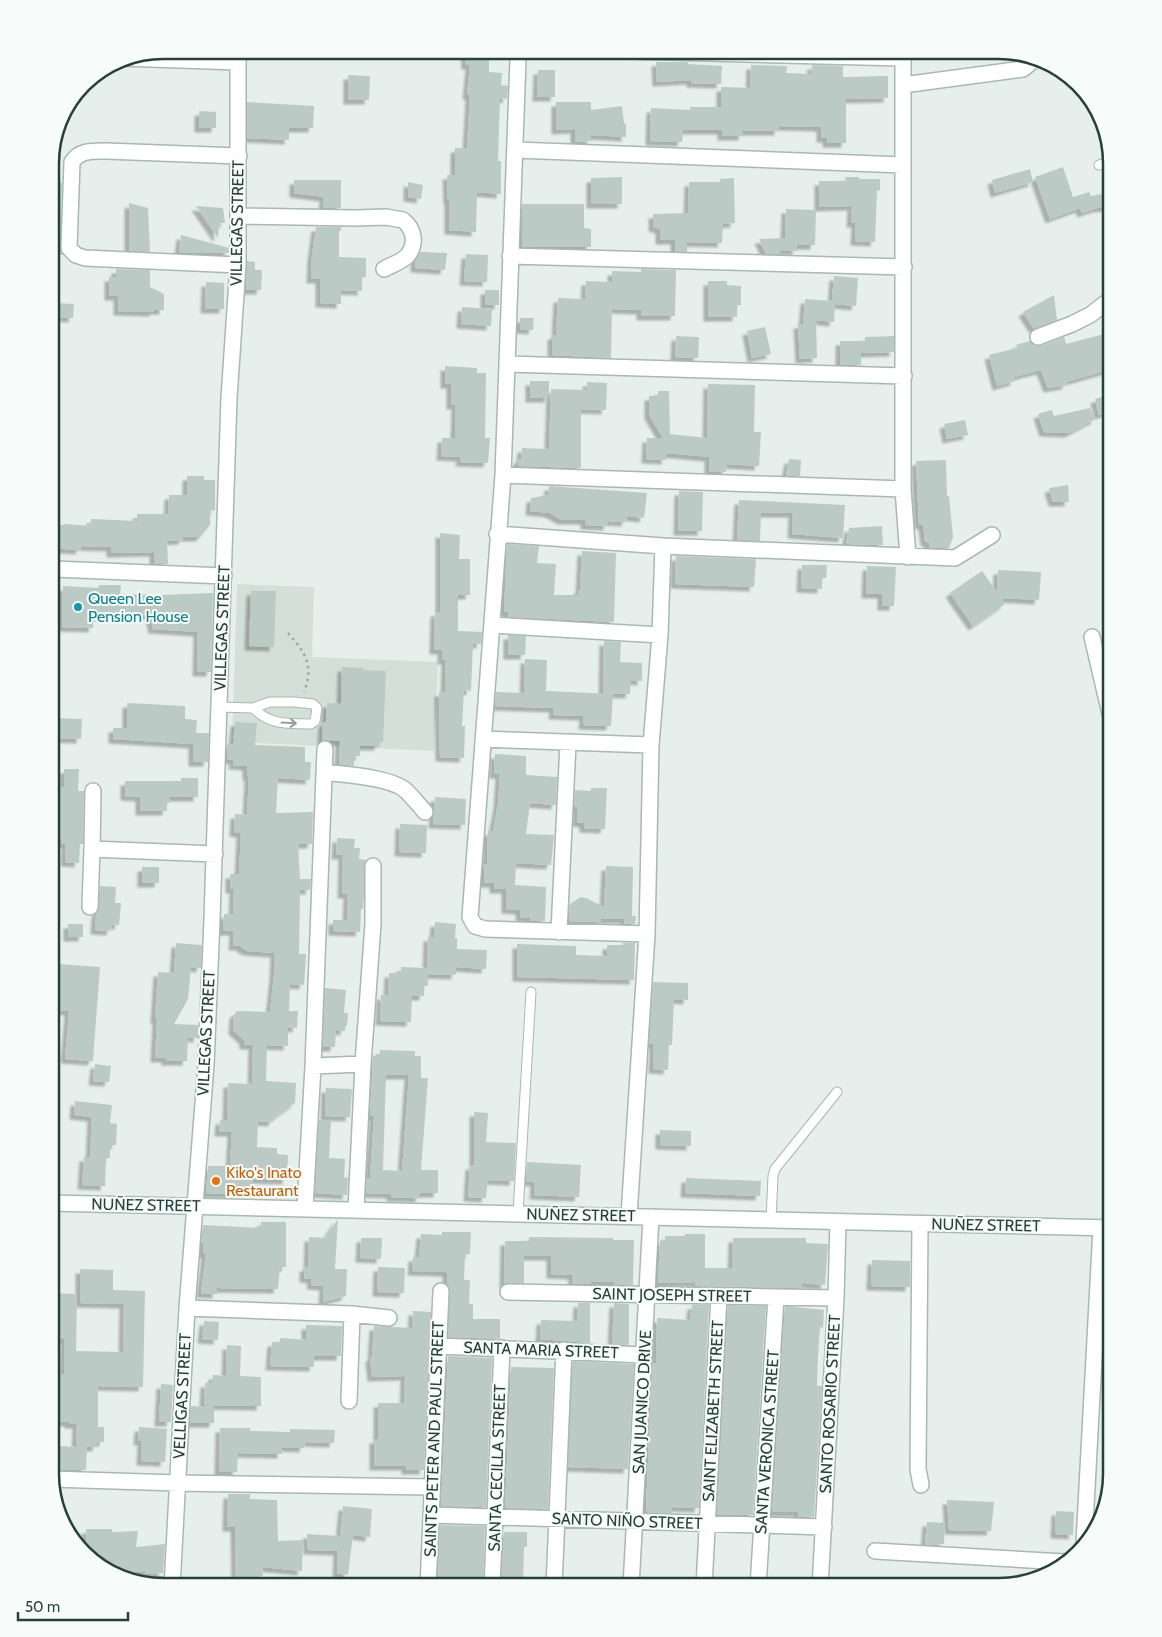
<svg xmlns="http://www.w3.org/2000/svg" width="1162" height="1637" font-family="Cabin,sans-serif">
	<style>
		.built { fill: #d4dfda }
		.building { fill: #bbcac4; fill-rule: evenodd; filter: url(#shadow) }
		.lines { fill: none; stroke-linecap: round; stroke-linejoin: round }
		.lane-casing { stroke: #a8b8b2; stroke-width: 11 }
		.street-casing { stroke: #a8b8b2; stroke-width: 18 }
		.secondary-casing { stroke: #a4bbb3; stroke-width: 18 }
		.path { stroke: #86b3a5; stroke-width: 2.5; stroke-dasharray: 2.5 4; stroke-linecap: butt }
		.lane { stroke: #fff; stroke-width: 9 }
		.street { stroke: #fff; stroke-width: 15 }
		.secondary { stroke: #fff; stroke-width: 15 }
		.oneway { stroke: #92a09c }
		.culture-dot { fill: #0f9aa8; stroke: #f7fbf9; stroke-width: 2 }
		.food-dot { fill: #e8710a; stroke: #f7fbf9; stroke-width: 2 }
		.labels { text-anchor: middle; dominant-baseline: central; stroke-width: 4; stroke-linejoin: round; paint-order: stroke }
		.street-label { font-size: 16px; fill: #24423a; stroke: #f7fbf9 }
		.culture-label { font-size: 16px; fill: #0d838f; stroke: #f7fbf9; text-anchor: start }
		.food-label { font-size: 16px; fill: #c56008; stroke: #f7fbf9; text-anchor: start }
		.rim { fill: none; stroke: #24423a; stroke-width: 2.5 }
	</style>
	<defs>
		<filter id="shadow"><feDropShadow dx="-4.5" dy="4.5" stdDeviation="1" flood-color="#0004"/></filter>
	</defs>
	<rect width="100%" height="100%" fill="#e6efeb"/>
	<path class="built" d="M237,584L314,587L312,657L438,662L434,751L232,742Z"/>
	<path class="building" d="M465,50H489V72L502,73L501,85L508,86L507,99L500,98L498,161H501V194L477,192L476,232L449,230V200H448L447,175H455V148H467L470,95H467L470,65H466Z
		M656,62H688V64L722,66L721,84L691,83V80L657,82Z
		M751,65L787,66L786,73L811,74L812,65L843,66V77L888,76V98L846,99V143H827V138H821V127L779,126V131H743V136H722V130H683L682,142L650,141L651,108L690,110V107H721V87L750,88Z
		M538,70H555V97H537Z
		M348,75L370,76L369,100H348Z
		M247,102L314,106L313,128H289V140L247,138Z
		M556,102H591V110L622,106L624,123L626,124V137L591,135V141L575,142V129L556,130Z
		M199,111L216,112V128H199Z
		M1063,167L1073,197L1089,192L1091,196L1112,192V207L1097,208L1082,213L1080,208L1050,219L1035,177Z
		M1030,169L1033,182L995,193L992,180Z
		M622,177V204H591V178Z
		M845,177H859V179H880V191L877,190L875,242L855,241L856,223H851L852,206L819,207V181H846Z
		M734,178L735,223L723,224L722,243L687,242V252L675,251V240H660V229L653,227V214L688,213L689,182H720V179Z
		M294,180H341V208H323L324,197L294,193Z
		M50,182L62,183L60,248L63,255L50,254Z
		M408,182L423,185L421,199L408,197Z
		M129,203L148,208L150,252L129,251Z
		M522,204H584V228L591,229V247H522Z
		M196,206L223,208L225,223H219L218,238Z
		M786,209L816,210L815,245H797V251L782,250L778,254H766L759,239L785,238Z
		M316,227H341V231H339V257L366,258V277H362V291L341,290V304L320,303V279H311L312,256Z
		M181,235L229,248V253L179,252Z
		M420,252L447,253L445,270L415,268V261Z
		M466,254L488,255L487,282L464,281Z
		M247,261L255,262V270H262L261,290H246Z
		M116,269L150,270V287L164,294V310H154V312L118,311V296H109V277H116Z
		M641,269L676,270L675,316H641V310L612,309L611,358L552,355V335H556L558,298L585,299L586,281L612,282V271L641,272Z
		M834,276L858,278L856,306L835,304L834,322L816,320L817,358L800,359L798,324H803L805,299L832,301Z
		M708,281H727V285L741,286V305H737V317H708Z
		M206,282L224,283V309H205Z
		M485,290H499V305H485Z
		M1054,295L1057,320L1034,329L1023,312Z
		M54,303L74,304L73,318L54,317Z
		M462,307L492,309L491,326L461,324Z
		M520,318H534L533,330L520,329Z
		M765,327L771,354L752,358L747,331Z
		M1112,332V369L1066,382L1067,385L1048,388L1041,370L1014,377L1015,381L997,386L989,355L1017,348L1016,345L1030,341L1036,346H1041L1064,337L1066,344Z
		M676,336L699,337L698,358L675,357Z
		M894,336V352L861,353V365H840V341H865V337Z
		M445,366L477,368V373H486L485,438H490L488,463L460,462L461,457L441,456L442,438H455L456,405H451V384H445Z
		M530,381H549V398H530Z
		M587,382L607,383L606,410L581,409V468L518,466V459H521L522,448L549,449L551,389L587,390Z
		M708,384L755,385L754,432H761L759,466L727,464L726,472H709V457L666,453V460L646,459L647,438H663L649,415V396H658V391H669L670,434L707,438Z
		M1112,394V411L1099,415L1095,399Z
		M1090,408L1096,419L1069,433L1044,432L1038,414L1052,410L1054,416Z
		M965,420L968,435L947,439L944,424Z
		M789,459L801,460L800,476H786Z
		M946,460L947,496H949L953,537L949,548H929V543L925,541L923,525L919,524L916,461Z
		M187,476H204V480H215V511L210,510V525L200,537H183V540L167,541L168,564H154V552L111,553V547L81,546L80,550L50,548V524L64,525V524L91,526V519L137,521V514H168L169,495H187Z
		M1068,485L1069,502H1053L1049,488Z
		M549,486L647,493L644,518L627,516L626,522L608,521V526L585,525V520H562L550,513L530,511L531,498L548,495Z
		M679,491L703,492L702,531H678Z
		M739,500L845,505L843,538L792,534L793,513H761L760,541L737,540Z
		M882,526L883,545L846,544L849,528Z
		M440,533L460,535L459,559H470V595H458V631L482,632L481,644H473L471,691L464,690L462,726H465L464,758L440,757L439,692H445L446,660H442V650H434L435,612H440Z
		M507,544L539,546L537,563L556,564L554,595H578V590H580L582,551L616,553L614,622L508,617V612H504Z
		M676,556L756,559L754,587L675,584Z
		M802,565H827L826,578H822V589L801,588Z
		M867,566L896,567L894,606H882V594H866Z
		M998,570L1041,572L1039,600L1001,598L1005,604L973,626L950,593L982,571L997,592Z
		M99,585H121L120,594L160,595L213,593L211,672H197L198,632L153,629L150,615L94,616L93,628L62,627L63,586L98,588Z
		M251,591H276L274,647L249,646Z
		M508,635L526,636L525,655H508Z
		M604,641L621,642L620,662L642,663V681L631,680L630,694L603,693Z
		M525,659L547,660L546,691L613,694L611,726L583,725L584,716L553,715L554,708L495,706L496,692L524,693Z
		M342,667L364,668L363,670L386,671L383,742H379V746H360V756H354V766L339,764L340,741L322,740L323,722H326L327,703L341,704Z
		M127,703L185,706V719L197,720L196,733H209L208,762H193V744L113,739V728H127Z
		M51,718L82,719L81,739L51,738Z
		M235,722L257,723L255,745L305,747V762H311L310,780L278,778L276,813L313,812L312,844H298L300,879H311L310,890H300L299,954H306L304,985L290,984L289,1011H298L297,1028L288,1027V1046L267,1045L266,1081L296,1083L295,1103L273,1119V1122L258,1121L257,1147L277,1148V1154L288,1155L287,1180L253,1179V1187L232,1186V1194L206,1193L208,1166H230L232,1132H219L220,1120H227L228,1083L252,1084L253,1045H244V1040L233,1030L234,1015L237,1011L270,1012L274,975L275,953L247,951L240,946H233L234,931H223L224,914H233L234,889H230V874H239L241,833L234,832L235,814L247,815L249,776H247V766L233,765L234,760H227V744H233Z
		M495,754L526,756V775L557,777L556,805L530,803L526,834L554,835L551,865L516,863L515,885L546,887L545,921H530V918L520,917V910L506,909V889H494V883H484V864H487L488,831H493L498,804L500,774H494Z
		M64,769H79L78,791H84L83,844H80L79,863L65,862L66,844H61V840L50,839V787H64Z
		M181,778H198V797H170V803H167V811H140V797L125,796V781H181Z
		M591,788H607L605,829L584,828V823L577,822L578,807L574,806L575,790L591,791Z
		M435,797L466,799L465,825L433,824Z
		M400,824L427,825L426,853L399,852Z
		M337,838L355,839L354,848H360L359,859L367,860L364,866V895L363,909H361L360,932L333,931V920H347L348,894H342L343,855H336Z
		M606,866L633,867L632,916H636L635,924H624L625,919H601V922L569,921L570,904L581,897L586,898L604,907Z
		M142,867H159V883H142Z
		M100,886L116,887L115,903H121L119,925L112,924L111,931L95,930L96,914L99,907Z
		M435,922L456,924L455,938H457V949L487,950L486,969L456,967V975L428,974V986H424V996H412L411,1022L380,1021L381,995L388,996L389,973H401V967L427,968L428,937H434Z
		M68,924H83V937H68Z
		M176,943L202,945L201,968L191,967L188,999L174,1024L198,1025V1038L188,1037L187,1061H166V1058H155L157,1019H155L158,972L174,973Z
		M623,943H635L634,980L517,977V944L576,946V955L607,956V945H623Z
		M59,964L100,967L93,1061L65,1059L69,1011L55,1010Z
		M653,982L688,983V1000L674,999L672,1045H669L668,1070L653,1069L654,1044H649Z
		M325,988L346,990L344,1013H348L347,1025L345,1027V1031L336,1030L335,1047H323Z
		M380,1050L415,1051V1056H421V1078H428L421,1170H438V1193H420V1198L391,1197V1194L366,1193L367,1179L370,1178L374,1116H370L373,1056H380ZM386,1075H409L402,1171L383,1170Z
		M95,1064L111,1066L109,1082L93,1081Z
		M326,1088L352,1089L350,1117L325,1116Z
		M75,1101L112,1105L110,1123L117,1124L116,1145H110V1158H106L105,1186L82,1185L84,1157H90L92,1117L74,1115Z
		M474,1112L488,1113L486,1142L516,1143L514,1181L488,1180L486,1198L468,1197L470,1165L474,1166Z
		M319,1120H331L329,1158L345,1159L344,1177L348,1178L347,1195L315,1193Z
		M660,1130L691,1131V1146L660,1145Z
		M527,1162L581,1165L579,1197L534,1195L535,1182L526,1181Z
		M686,1178L761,1181L760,1196L685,1193Z
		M338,1219L335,1269H347L346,1296L323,1302L324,1286L311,1285L312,1279L304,1278V1267H308L309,1237L325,1238Z
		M261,1222H286V1267H280L278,1289L217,1288V1294L201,1293L206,1254H203L204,1243H201L203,1225L260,1228Z
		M442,1232H471L470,1254H465L464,1280H470L469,1304H473V1319H500V1339L448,1337L450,1291L447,1284V1273L446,1272L412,1271L413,1257H419L421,1234L442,1235Z
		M685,1234H705V1268H732L733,1238H806V1243L828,1244L825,1285L802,1283V1288L695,1286L696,1282L658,1283L660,1241H665V1236H685Z
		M529,1237L613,1238V1240H634L633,1285H614V1282L591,1281V1284H572L573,1275L551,1274V1256H524V1283L504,1284L505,1241H529Z
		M361,1238H382L381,1259L360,1258Z
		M872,1260L910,1261V1287L871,1286Z
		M378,1267L405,1268L404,1293L377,1292Z
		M80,1269L113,1270V1290L145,1291L143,1387L98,1386V1427H104V1442H97V1447H87L86,1470L58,1469L59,1446L76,1447L77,1424H69V1422L50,1421V1404H54L55,1374H64L65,1339L51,1338L50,1293L77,1294L76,1351L123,1352L124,1304L80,1303Z
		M578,1303H590V1343L540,1339L541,1320L577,1321Z
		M614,1303L629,1304V1345L612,1344Z
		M692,1305H709L699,1508L672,1507V1513L646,1512L652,1363H656L657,1318L690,1320Z
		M728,1305L766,1306L753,1515L717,1514Z
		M785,1306L824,1310L823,1328L820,1327L818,1355L817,1386H822V1387L814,1517H798V1512H772Z
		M413,1311L431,1312L424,1470H406V1466H374V1439H378V1403H404L405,1376L372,1377L370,1357H372L374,1326L412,1328Z
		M204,1321L219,1322L218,1340L202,1339Z
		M306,1325L342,1326L341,1356H314V1367L270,1366L272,1342H280V1338L306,1340Z
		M227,1345L241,1346L240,1376L261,1377V1406L204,1405L205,1383H212L213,1375L226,1376Z
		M448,1356L492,1358L486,1507L441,1506Z
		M573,1361L634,1364L628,1469L568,1467Z
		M511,1367L554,1368L548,1509L505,1508Z
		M161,1384L173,1385L171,1422H159Z
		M191,1406L214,1407V1423H190Z
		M139,1427L167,1429L165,1462L141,1461L142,1441H138Z
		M220,1428H250V1431L290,1432V1429L335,1430L334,1443L305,1442L304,1448L282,1447V1454L238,1453L237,1472H219Z
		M228,1494H250V1499L277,1500L278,1541L303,1540L302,1571L262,1567L263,1576L236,1579L235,1527H227Z
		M947,1500L994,1502L991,1531L949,1530Z
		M343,1506L372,1509L370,1537L353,1535L348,1575L337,1573L338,1551L308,1550L307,1534L340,1536Z
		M1056,1511L1074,1512L1073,1535L1055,1534Z
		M927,1522L945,1523L944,1544L925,1545Z
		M440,1525L485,1526L483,1587H477V1580H438Z
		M86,1529H112V1532L138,1531L136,1547L165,1544L163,1573L145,1574V1572L104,1570L86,1551Z
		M504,1532H527V1547H524L523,1587H501Z"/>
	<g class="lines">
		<defs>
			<path id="lane" d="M1099,165L1111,161
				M220,707L253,708L270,702H294L313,704L317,708L315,721L311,724C286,723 272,726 253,708
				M518,1213L531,992
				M771,1220L773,1176L775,1169L837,1092"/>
			<path id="street" d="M522,50L519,54L518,59L503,475L470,917L475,926L485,929L647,934
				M591,50L903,58
				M903,50V489L908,557
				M122,58L238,62
				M903,85L1023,69L1035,59
				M516,150L903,165
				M238,216L355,218L386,217L403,220C414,229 417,243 408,255C402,262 391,265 384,269
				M510,256L904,267
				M238,265L85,258L76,255L69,248L72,162C80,150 93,151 106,151L239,156
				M1038,337L1072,324L1090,315L1112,298
				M507,364L904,376
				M503,475L903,489
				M497,534L663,546L955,558L992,535
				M54,569L224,576
				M492,625L660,635
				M1092,637L1112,722
				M483,739L651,745
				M325,772C346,775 387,777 404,789C412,796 418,804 425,812
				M93,791L92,849L215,854
				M90,907L92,849
				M559,932L568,743
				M313,1066L363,1064
				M305,1208L313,1066L325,749
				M356,1209L363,1064L373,924V866
				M629,1216L647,934L651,745L660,635L663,546
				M920,1224L918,1469L921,1485
				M508,1292L836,1298
				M187,1308L352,1314L389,1318
				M439,1346L644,1355
				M349,1401L352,1314
				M51,1479L177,1483L432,1487
				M431,1515L824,1527
				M1084,1543L1101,1228
				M875,1551L1065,1562
				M150,1585L212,1587
				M172,1587L187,1308L206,1065L212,919L229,398L238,265V50
				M428,1587L441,1291
				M492,1587L502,1348
				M554,1587L564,1350
				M631,1587L651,1217
				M704,1587L719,1296
				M758,1587L776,1297
				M820,1587L836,1298L838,1222"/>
			<path id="secondary" d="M50,1203L1112,1228"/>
		</defs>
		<use href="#lane" class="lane-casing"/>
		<use href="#street" class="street-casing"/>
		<use href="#secondary" class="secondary-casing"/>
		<path class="path" d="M288,633C306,653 314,666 304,692"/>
		<use href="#lane" class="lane"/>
		<use href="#street" class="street"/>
		<use href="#secondary" class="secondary"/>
	</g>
	<defs><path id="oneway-shaft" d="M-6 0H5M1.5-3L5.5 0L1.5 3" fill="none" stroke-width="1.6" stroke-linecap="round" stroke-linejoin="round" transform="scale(1.25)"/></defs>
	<use class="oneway" href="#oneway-shaft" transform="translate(289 723) rotate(3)"/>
	<circle class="culture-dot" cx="78" cy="607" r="5"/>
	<circle class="food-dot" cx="216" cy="1181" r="5"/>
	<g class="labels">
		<g class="street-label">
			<text transform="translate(237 223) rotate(-89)">VILLEGAS STREET</text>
			<text transform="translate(222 628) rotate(-88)">VILLEGAS STREET</text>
			<text transform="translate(206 1033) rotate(-87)">VILLEGAS STREET</text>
			<text transform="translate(146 1205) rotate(1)">NUÑEZ STREET</text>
			<text transform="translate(581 1215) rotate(1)">NUÑEZ STREET</text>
			<text transform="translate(986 1225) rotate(1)">NUÑEZ STREET</text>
			<text transform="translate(672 1295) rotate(1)">SAINT JOSEPH STREET</text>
			<text transform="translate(541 1350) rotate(2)">SANTA MARIA STREET</text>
			<text transform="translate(182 1396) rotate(-87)">VELLIGAS STREET</text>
			<text transform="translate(642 1402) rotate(-87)">SAN JUANICO DRIVE</text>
			<text transform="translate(830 1404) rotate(-87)">SANTO ROSARIO STREET</text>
			<text transform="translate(713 1411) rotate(-87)">SAINT ELIZABETH STREET</text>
			<text transform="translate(434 1439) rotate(-88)">SAINTS PETER AND PAUL STREET</text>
			<text transform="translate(767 1442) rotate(-86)">SANTA VERONICA STREET</text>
			<text transform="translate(497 1468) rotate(-88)">SANTA CECILLA STREET</text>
			<text transform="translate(627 1521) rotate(2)">SANTO NIÑO STREET</text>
		</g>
		<g class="culture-label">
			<text x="88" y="598">Queen Lee<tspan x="88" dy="18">Pension House</tspan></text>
		</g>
		<g class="food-label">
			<text x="226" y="1172">Kiko's Inato<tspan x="226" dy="18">Restaurant</tspan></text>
		</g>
	</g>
	<path d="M0 0H1162V1637H0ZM163 59H999A104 104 0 0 1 1103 163V1474A104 104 0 0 1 999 1578H163A104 104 0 0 1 59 1474V163A104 104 0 0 1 163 59Z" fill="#f7fbf9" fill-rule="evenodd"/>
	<path class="rim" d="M163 59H999A104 104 0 0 1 1103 163V1474A104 104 0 0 1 999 1578H163A104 104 0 0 1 59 1474V163A104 104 0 0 1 163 59Z"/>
	<path d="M18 1612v8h110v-8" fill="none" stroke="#24423a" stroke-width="2.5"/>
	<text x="25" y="1612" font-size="15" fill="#24423a" stroke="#f7fbf9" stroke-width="4" paint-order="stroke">50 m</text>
</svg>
